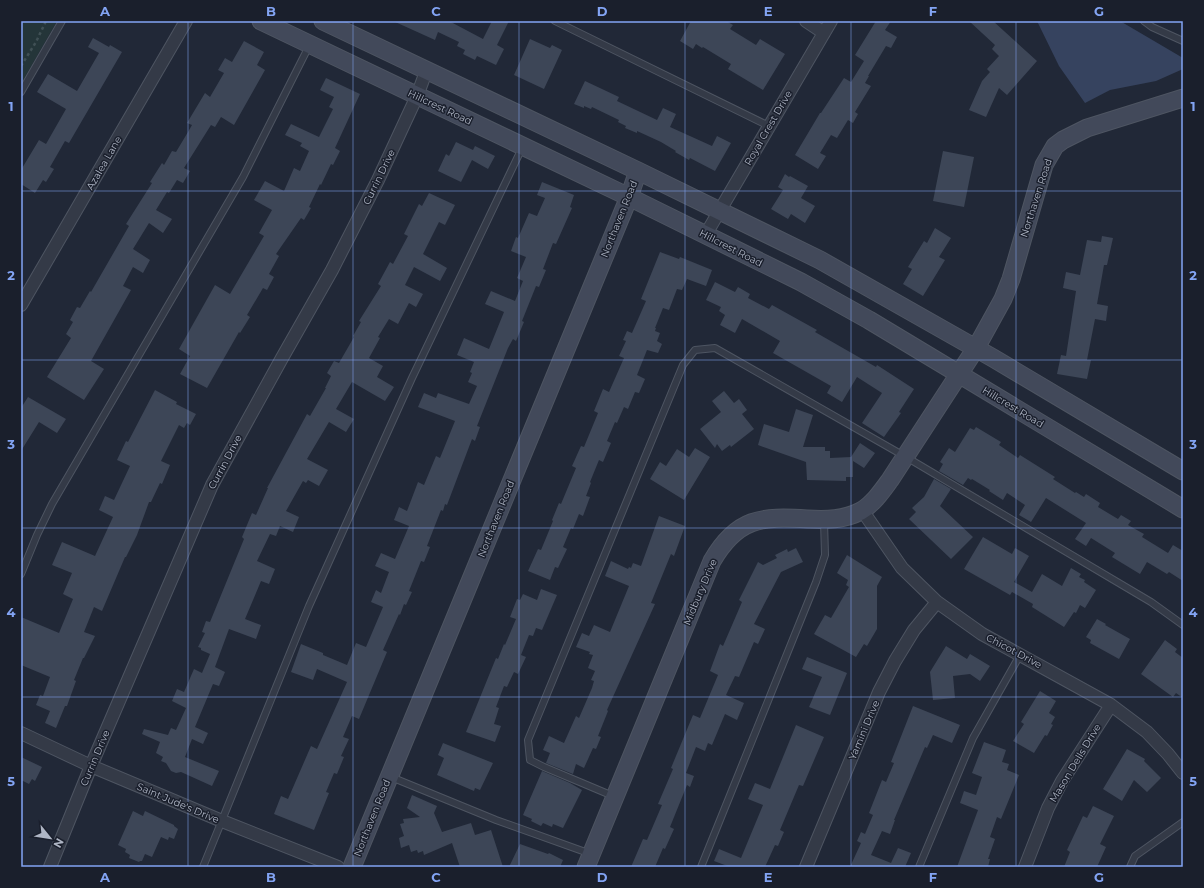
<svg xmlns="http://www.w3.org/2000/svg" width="1204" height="888" font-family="Montserrat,sans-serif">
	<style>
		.green { fill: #243539 }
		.water { fill: #36435f }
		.building { fill: #3d4657 }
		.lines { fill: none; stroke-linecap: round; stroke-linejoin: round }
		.lane-casing { stroke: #4e5562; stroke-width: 8 }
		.street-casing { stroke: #4e5562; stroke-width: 14 }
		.secondary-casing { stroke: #4e5562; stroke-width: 19 }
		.path { stroke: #405055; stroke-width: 2.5; stroke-dasharray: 3 3; stroke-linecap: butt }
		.lane { stroke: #343a47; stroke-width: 6 }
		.street { stroke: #343a47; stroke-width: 12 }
		.secondary { stroke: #42495a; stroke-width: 17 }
		.grid { fill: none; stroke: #83a4f4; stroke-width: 1; stroke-opacity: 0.55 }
		.labels { text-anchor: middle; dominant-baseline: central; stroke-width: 3; stroke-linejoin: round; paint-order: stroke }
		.street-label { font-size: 10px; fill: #aeb5c4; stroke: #1a1f2c }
		.neatline { fill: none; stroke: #83a4f4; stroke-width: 1.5 }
		.grid-label { font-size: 13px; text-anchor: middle; font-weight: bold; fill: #83a4f4 }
	</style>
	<rect width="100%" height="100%" fill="#212837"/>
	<path class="green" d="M21,21H57L21,84Z"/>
	<path class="water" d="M1037,21H1120L1183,58V69L1156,81L1110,90L1085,103L1059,66Z"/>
	<path class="building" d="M393,21H449L483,39L492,21H509L497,45L504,49L496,65L477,56L475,60L463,54L465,50L457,46L459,42L438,32L435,40Z
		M691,21H726L733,25L730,29L756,45L760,39L785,54L763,90L728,69L731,64L703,47L702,48L696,44L693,49L680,41Z
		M876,21H891L885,30L897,37L891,48L886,46L868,76H869L865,83L871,86L855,112L858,114L853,123L848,120L837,138L831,135L820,153L826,156L818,169L795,155L820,113H821L844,78L851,82L864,61L855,55Z
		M969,21H993L1037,61L1007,95L999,88L986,117L969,110L982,81L990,72L987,69L999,56L992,49L995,45Z
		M93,38L109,47L110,45L122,52L69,143L65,141L50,167L54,169L46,182L43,180L35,193L21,184V170L39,140L46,144L66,109L37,92L48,74L77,91L99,53L88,47Z
		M530,39L550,48L552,45L562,50L544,89L514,75Z
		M244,41L264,52L257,65L265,70L234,125L221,117L215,127L211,125L184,168L190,171L183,183L177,180L169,193L167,192L156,210L172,219L163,233L149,223L133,249L150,260L143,273L133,267L123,286L131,290L91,361L104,369L84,400L47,377L71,338L66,334L73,322L70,320L77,307L80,308L90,291L91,292L129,226L126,224L152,183L150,182L162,163L164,165L172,151L176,152L188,132L192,125L187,123L205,93L210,97L224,73L218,70L225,58L232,62Z
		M326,78L360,94L335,148L340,151L333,165L331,164L321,185L320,184L309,207L311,208L304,220L301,218L276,254L279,256L269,274L274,277L267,290L263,288L247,315L250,317L240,333L239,332L207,388L180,374L190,356L179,349L215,285L230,294L264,236L259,233L272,210L254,200L265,181L284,191L294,168L300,171L309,151L300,146L302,143L285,135L291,124L319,137L333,109L329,107L334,97L320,90Z
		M585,81L619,97L617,101L657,120L663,108L676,114L670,127L712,146L717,136L731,143L715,171L690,158L689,160L675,152L676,151L661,142L637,131V133L625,128L626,126L618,122L619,120L592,107L591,109L584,106V108L574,104Z
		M456,142L473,150L475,146L495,156L488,169L472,160L461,182L438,171L446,154L449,156Z
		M943,151L974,157L964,207L933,201Z
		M785,174L789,177L790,176L808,186L801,198L815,206L805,223L791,214L788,219L771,209L783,190L778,187Z
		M542,182L574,195L570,207L572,208L556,244L553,243L543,269L546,270L539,287L536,286L522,321L524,322L516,341L513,339L508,348L477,426L480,427L475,441L472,439L447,505L445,504L443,511L441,510L427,546L430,547L424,562L421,561L409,591L412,592L406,605L404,604L400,615L399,614L383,650L387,652L359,719L352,716L343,737L349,739L341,756L344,757L337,774L334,773L326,792L329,793L314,830L274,814L281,796L288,799L311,746L317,749L347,682L317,669L313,680L291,672L301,644L323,653V655L347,665L356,643L366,647L383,607L371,602L376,590L381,593L389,572L375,566L381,553L395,559L409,526L394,520L399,507L407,511L418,482L424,485L436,456L440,458L455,421L418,407L424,393L436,398L438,393L469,404L477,386L468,382L472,373L470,372L474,362L457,355L464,338L489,349L504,312L485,304L491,291L515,301L523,281L517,278L526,257L511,251L516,237L518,238L529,213L537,216L545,198L537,195Z
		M429,193L455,205L445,225L439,222L423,254L447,268L440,281L414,267L405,285L423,294L416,307L409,303L398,324L389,319L378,337L380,338L369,358L383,366L377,377L394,387L385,401L352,382L336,409L354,419L346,432L329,422L307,459L328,470L319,486L308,480L306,483L303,481L286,511L299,517L293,532L280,526L276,536L270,534L257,561L275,569L269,584L261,581L245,619L261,625L256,639L229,629L215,667L225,672L219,686L213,684L195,727L208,733L203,744L192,739L185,757L219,771L212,786L181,772L176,773L171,771L166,763L161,761L163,757L156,753L160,742L142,734L144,729L168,735L171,728L176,730L186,708L172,701L177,689L184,692L194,669L202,673L210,654L201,650V648L198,647L205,633L202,632L206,621L210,622L244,539L242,537L252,513L256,515L268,488H267L307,414L310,416L326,388H325L331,376L327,373L334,361L339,363L354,337L353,336L361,322L359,321L381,286L378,284L390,262L393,264L408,236L404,234L419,204L422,206Z
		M935,228L951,238L939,257L945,260L923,296L903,284L912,269L908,267L924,241L927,243Z
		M1102,236L1113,238L1107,265H1104L1097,304L1108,306L1106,321L1095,319L1087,360H1091L1087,379L1057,374L1061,355L1066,356L1076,291L1063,288L1066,272L1080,275L1087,240L1101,242Z
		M660,252L679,259L680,257L712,270L706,286L687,279L682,290L677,289L669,310L663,308L655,328H656L655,331L660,333L657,341L662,344L658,353L647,350L637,375L645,379L639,393L635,392L628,409L624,407L617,423L615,422L607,441L611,443L603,462L599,460L590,482L591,483L586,496L590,497L583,516L579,514L573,529L571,528L563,547L567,549L558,568L555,567L550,580L528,571L538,549L541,550L553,521L552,520L559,503L561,504L576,468L572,466L581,446L584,447L598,413L594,411L603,389L609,392L624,358L619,356L626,341L623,340L627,331L632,333L646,301L641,299Z
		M715,282L735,292L738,287L750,294L748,298L769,309L772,305L817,330L815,332L876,367L877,365L914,389L899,412L901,413L884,437L862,423L882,393L857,377L842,402L827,393L831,386L773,353L780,341L742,319L735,333L720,325L725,315L719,311L721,307L706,300Z
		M155,390L177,402L176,404L196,414L190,425L187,423L184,428L179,425L161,461L170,465L162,484L160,483L151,502H149L137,535L126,557H125L102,611L94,607L84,632L95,636L84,658H83L74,680L76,681L67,706H65L56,728L45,723L50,711L36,705L40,695L43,696L50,677L21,665V617L59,633L73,599L63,594L72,573L52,565L62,542L95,556L113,517L99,510L105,496L114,500L130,466L117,460L126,441L128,442Z
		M724,391L734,403L739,399L747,410L742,414L754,429L731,447L730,445L722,451L717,444L715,448L700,429L721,412L712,401Z
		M28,397L66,419L57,433L39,422L21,451V408Z
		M796,409L813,415L803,447H825V451H830V458L851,457L860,443L875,453L864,468L853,461V477H846V481L807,480L806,462L758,445L764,424L789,432Z
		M976,427L1001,442L999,445L1018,458L1020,455L1055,477L1053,479L1075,493L1076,492L1084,497L1086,494L1100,503L1098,507L1118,519L1121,515L1131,521L1128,525L1144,534L1142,537L1168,553L1173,545L1183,551V581L1169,572L1167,574L1147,562L1140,574L1112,557L1115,553L1091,538L1086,546L1075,539L1086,523L1046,498L1031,522L1019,515L1025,505L1007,493L1003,500L989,491L990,490L972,479L971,480L968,478L963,485L939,471L943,464L940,462L949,448L955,452L970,428L974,430Z
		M695,448L710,457L684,500L650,479L660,462L666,466L677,449L689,457Z
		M934,479L951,489L940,506L973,537L951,559L909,519L916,512L912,508L924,497Z
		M659,516L685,526L674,556L671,554L651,603L655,604L607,710L608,711L598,736L601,737L596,749L593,748L584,768L576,764L573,774L546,763L550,753L543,750L549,736L564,743L576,716L579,718L592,688L594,681L591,680L595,671L588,668L593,655L589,654L590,652L576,647L582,633L589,636L594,625L610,632L629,586L605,576L611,561L628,569L629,567L631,568L633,563L641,566Z
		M983,537L1012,554L1015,548L1029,556L1014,582L1032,592L1042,574L1062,586L1071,568L1081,574L1079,577L1085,580L1084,582L1096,590L1085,608L1080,605L1076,613L1074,612L1064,627L1032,607L1033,604L1012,592L1010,595L964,569Z
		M796,548L803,562L781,572L754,624L765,629L758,644L754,642L739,677L735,676L726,695L744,703L737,720L725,714L712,745L708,743L705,751L696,747L686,773L694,776L690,787L687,785L670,827L674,829L665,849L663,848L655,867H631L643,839L647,840L662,805L658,804L673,769L671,768L693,715L700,718L718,675L710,671L720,644L723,646L742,602L739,600L758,562L763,565L777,558L775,555L787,549L788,552Z
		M847,555L882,577L877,586V629L867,646L864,644L856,657L814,634L825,615L831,618L849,587L846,585L848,580L837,573Z
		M541,589L557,595L542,630L536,628L533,636L529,635L521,655L526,657L518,674L514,672L507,687L504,686L496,707L499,708L494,724L501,726L495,742L466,732L496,658L498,659L504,644L505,645L516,619L510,617L517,599L520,600L523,594L537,600Z
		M1097,619L1106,624L1105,625L1130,639L1119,659L1090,643L1091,640L1086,637Z
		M1165,640L1177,649L1175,652L1183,658V698L1176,693L1173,697L1141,674Z
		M946,646L967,659L970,654L990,666L980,681L970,674L953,676L955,698L933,700L930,672Z
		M807,657L847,673L830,715L809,707L822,677L802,669Z
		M1040,691L1056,701L1049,713L1055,717L1051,724L1053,725L1047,736L1045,735L1034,753L1013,741L1024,724L1021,722Z
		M913,706L960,725L952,743L933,735L927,748L925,747L894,820H895L890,834L882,831L871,855L891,863L898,848L911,853L905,867H850L861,843L857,841L861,832L865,834L873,815L869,813L882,780L886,782L894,763L891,762Z
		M796,725L824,737L803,786L799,785L780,830L784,832L778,846L775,845L765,867H730L714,861L719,849L741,858L763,805L748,799L755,783L770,789Z
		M984,742L1006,750L1002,762L1009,764L1007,770L1019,775L1001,819L997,817L990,837L995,839L988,859H990L988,867H957L978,810L960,803L964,791L976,795L982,777L972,773Z
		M443,743L493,763L480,790L475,788L474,791L437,775L444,758L438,755Z
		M1127,749L1145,759L1144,761L1161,778L1147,792L1134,780L1122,801L1103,789Z
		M21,757L42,767L35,781L32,779L29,784L21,780Z
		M542,771L570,783L582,790L563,828L553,824L552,827L543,823L541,826L531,821L532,819L523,815Z
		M412,795L437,806L434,813L442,832L471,823L475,835L491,830L503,867H460L452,843L424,855L423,851L418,853L417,850L411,852L409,845L401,848L399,838L404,836L400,824L404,823L403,819L420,817L407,808Z
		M1093,806L1114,816L1100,844L1106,847L1097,867H1064L1070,852L1067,850L1083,816L1087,818Z
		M133,811L143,816L145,811L174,825V826L178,829L174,839L169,837L168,840L161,837L152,857L145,854L142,861H140L139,862L129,858L130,855L125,852L126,849L118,845Z
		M520,844L548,854L549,853L563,860L560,867H509Z"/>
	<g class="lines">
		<defs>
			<path id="lane" d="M555,21L769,126
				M1144,21L1152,27L1183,41
				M21,92L62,21
				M21,574L37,535L52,504L243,177L309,46
				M391,777L496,820L591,854
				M613,796L544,767L530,760L528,740L683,365L695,350L715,348L906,457L1151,602L1183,625
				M203,867L309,606L412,378L522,148
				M701,867L816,582L825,555L824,521
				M919,867L973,738L1020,655
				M1130,867L1135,856L1183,822"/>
			<path id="street" d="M806,21L824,33
				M706,234L831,21
				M21,305L186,21
				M862,510L902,568L937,602L982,634L1111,705L1147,732L1168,754L1183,773
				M21,733L91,766L222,821L338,867
				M50,867L91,766L212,485L282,358L332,270L378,180L417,96L427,69
				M806,867L879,692L895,661L914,630L937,602
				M1025,867L1048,808L1062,781L1111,705"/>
			<path id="secondary" d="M261,21L629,197L801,282L869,320L1183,509
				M323,21L638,171L820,260L993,358L1183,471
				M352,867L629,197L638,171
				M586,867L712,561C737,518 761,516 807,519C826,520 844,520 861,511C873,504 882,491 890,480L976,348L1003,299L1011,279L1044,165L1055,146L1063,140L1087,128L1183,98"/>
		</defs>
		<use href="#lane" class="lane-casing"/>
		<use href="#street" class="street-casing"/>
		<use href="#secondary" class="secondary-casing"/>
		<path class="path" d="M21,66L36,42L46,21"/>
		<use href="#lane" class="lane"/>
		<use href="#street" class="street"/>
		<use href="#secondary" class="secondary"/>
	</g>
	<path class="grid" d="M188,21V867M353,21V867M519,21V867M685,21V867M851,21V867M1016,21V867M21,191H1183M21,360H1183M21,528H1183M21,697H1183"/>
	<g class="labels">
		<g class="street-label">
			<text transform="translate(440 107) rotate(25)">Hillcrest Road</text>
			<text transform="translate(768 128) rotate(-60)">Royal Crest Drive</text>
			<text transform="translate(104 163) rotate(-60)">Azalea Lane</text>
			<text transform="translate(379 177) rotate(-64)">Currin Drive</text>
			<text transform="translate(1036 198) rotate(-72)">Northaven Road</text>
			<text transform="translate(619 219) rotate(-68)">Northaven Road</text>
			<text transform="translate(731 248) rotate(27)">Hillcrest Road</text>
			<text transform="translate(1013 407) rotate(31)">Hillcrest Road</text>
			<text transform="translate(225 462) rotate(-62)">Currin Drive</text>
			<text transform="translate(496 519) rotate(-68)">Northaven Road</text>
			<text transform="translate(700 592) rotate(-67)">Midbury Drive</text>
			<text transform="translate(1014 651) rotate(28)">Chicot Drive</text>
			<text transform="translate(864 730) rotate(-67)">Yamini Drive</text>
			<text transform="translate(95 758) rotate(-67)">Currin Drive</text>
			<text transform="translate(1075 763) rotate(-59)">Mason Dells Drive</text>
			<text transform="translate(178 803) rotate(23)">Saint Jude's Drive</text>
			<text transform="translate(372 818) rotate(-68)">Northaven Road</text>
		</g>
	</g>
	<rect width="1204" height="888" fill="none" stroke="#1a1f2c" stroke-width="44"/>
	<g transform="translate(50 838) rotate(120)" stroke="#1a1f2c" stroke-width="3" paint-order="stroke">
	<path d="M0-3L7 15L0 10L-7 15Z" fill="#aeb5c4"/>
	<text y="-6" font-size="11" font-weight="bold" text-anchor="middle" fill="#aeb5c4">N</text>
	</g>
	<rect x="22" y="22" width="1160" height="844" class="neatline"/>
	<g class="grid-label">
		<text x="105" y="16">A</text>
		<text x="271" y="16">B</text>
		<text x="436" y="16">C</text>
		<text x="602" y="16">D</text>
		<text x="768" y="16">E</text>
		<text x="933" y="16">F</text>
		<text x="1099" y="16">G</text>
		<text x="11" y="111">1</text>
		<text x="1193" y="111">1</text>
		<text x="11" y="280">2</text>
		<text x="1193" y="280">2</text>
		<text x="11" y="449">3</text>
		<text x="1193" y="449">3</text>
		<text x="11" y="617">4</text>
		<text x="1193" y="617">4</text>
		<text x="11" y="786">5</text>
		<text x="1193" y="786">5</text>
		<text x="105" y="882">A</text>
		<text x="271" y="882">B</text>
		<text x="436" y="882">C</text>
		<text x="602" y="882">D</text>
		<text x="768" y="882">E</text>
		<text x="933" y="882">F</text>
		<text x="1099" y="882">G</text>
	</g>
</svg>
